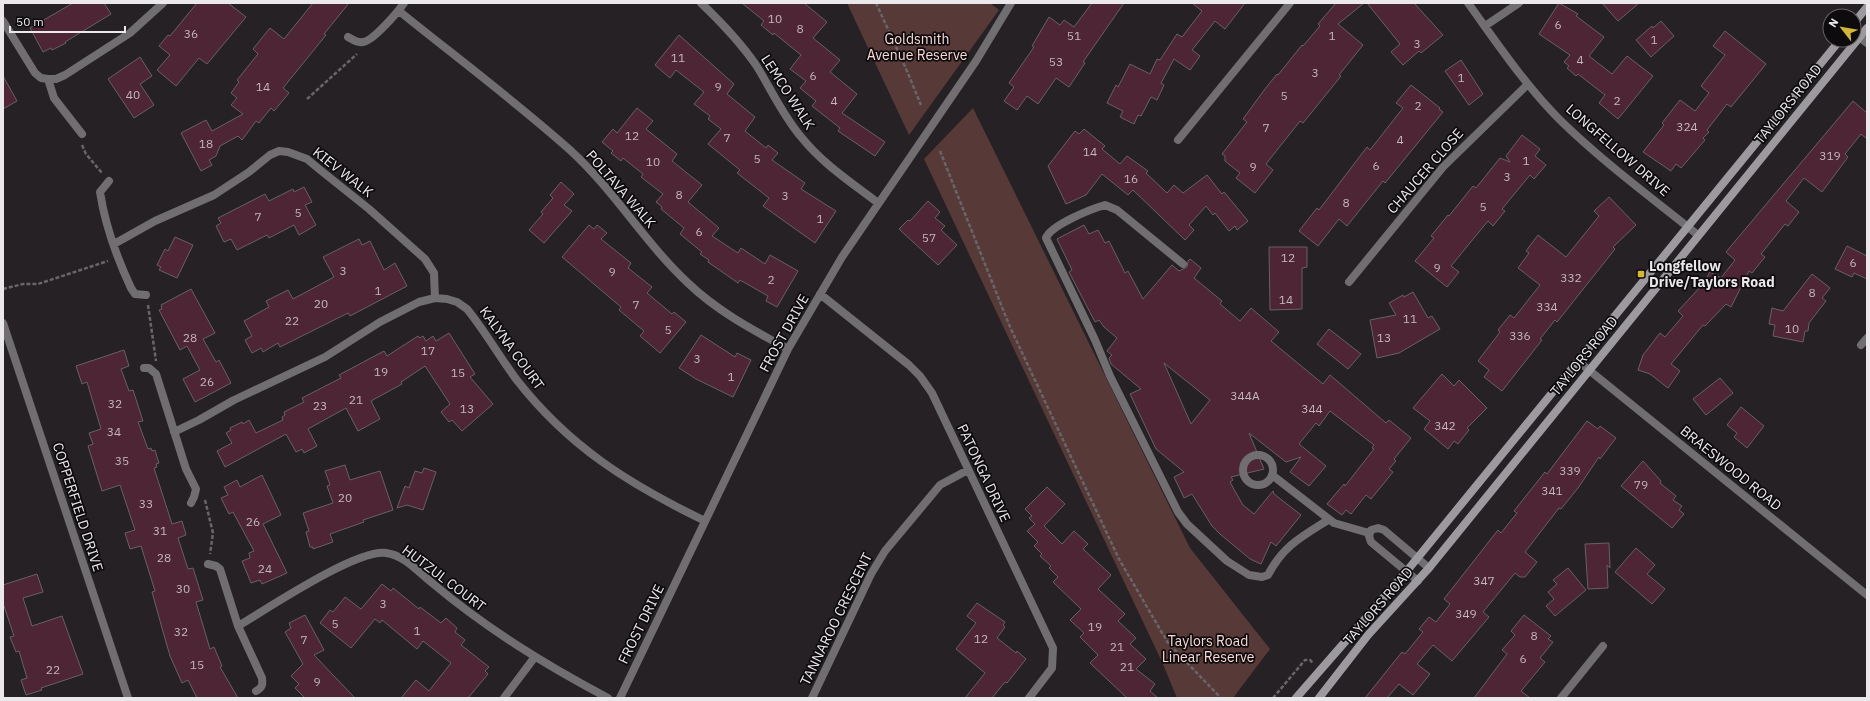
<svg xmlns="http://www.w3.org/2000/svg" width="1870" height="701" font-family="'IBM Plex Sans',sans-serif">
	<style>
		.green { fill: #573a38 }
		.building { fill: #4d2534; stroke: #686163; fill-rule: evenodd }
		.lines { fill: none; stroke-linecap: round; stroke-linejoin: round }
		.path { stroke: #696568; stroke-width: 2.5; stroke-dasharray: 4 2; stroke-linecap: butt }
		.service { stroke: #706e71; stroke-width: 8 }
		.minor { stroke: #706e71; stroke-width: 8 }
		.tertiary { stroke: #706e71; stroke-width: 8 }
		.secondary { stroke: #9c9a9e; stroke-width: 8 }
		.poi-dot { fill: #d3b635; stroke: #0d0b0d; stroke-width: 1.5 }
		.labels { text-anchor: middle; dominant-baseline: central; stroke-width: 3.5; stroke-linejoin: round; paint-order: stroke }
		.number-label { font-size: 12px; fill: #c4b7bd }
		.park-label { font-size: 14px; fill: #fad8d6; stroke: #0d0b0d }
		.street-label { font-size: 14px; fill: #ebe8eb; stroke: #0d0b0d }
		.poi-label { font-size: 14px; font-weight: bold; fill: #ebe8eb; stroke: #0d0b0d; text-anchor: start }
	</style>
	<rect width="100%" height="100%" fill="#252124"/>
	<path class="green" d="M847,3H990L999,10L909,135Z
		M973,108L1190,548L1270,649L1233,698H1177L1162,662L924,159Z"/>
	<path class="building" d="M73,3H104L111,14L65,42L66,43L52,50L51,48L43,52L30,28Z
		M197,3H228L246,17L207,64L199,58L176,86L157,70L170,55L159,46L168,35L170,36Z
		M313,3H349L324,34L326,35L283,88L289,93L274,111L271,108L259,123L256,121L242,140L238,136L220,146L216,156L209,160L212,165L201,171L181,133L206,120L212,131L243,114L231,105L237,98L231,93L239,82L237,80L258,54L253,49L270,28L284,39Z
		M742,3H804L827,22L813,38L840,60L830,72L857,94L842,113L885,142L875,156L838,131L840,128L812,106L816,101L800,88L806,81L790,69L801,55L774,33L773,35L761,25L764,21Z
		M1092,3H1124L1083,62L1085,63L1069,87L1056,78L1038,104L1027,96L1017,110L1004,101L1014,87L1009,83L1034,47L1032,46L1049,17L1060,25L1064,20L1074,27Z
		M1192,3H1245L1225,29L1215,21L1192,50L1200,56L1190,70L1174,59L1161,83L1164,85L1157,100L1151,97L1141,116L1138,115L1134,124L1120,117L1123,111L1107,103L1116,85L1118,87L1130,64L1150,74L1157,59L1160,60L1177,34L1182,37L1202,11Z
		M1336,3H1364L1338,24L1363,45L1339,75L1341,76L1303,123L1300,121L1266,164L1273,170L1255,193L1236,178L1240,173L1225,161V156L1222,154L1247,122L1243,119L1265,89L1277,74L1278,75L1302,45L1303,46L1320,26L1318,24Z
		M1367,3H1414L1443,35L1421,53L1419,51L1403,65L1391,52L1400,44Z
		M1559,3L1578,14L1576,16L1604,37L1589,56L1612,74L1627,56L1653,76L1618,119L1599,103L1605,95L1578,74L1576,76L1567,68L1569,66L1564,62L1570,55L1539,34Z
		M1602,3H1639L1618,21Z
		M1661,21L1674,36L1651,57L1636,40L1652,26L1653,28Z
		M1725,31L1766,64L1731,107L1727,104L1707,130L1709,132L1703,138L1705,140L1681,168L1676,164L1671,171L1643,152L1664,125L1662,123L1680,100L1695,111L1709,93L1701,86L1725,55L1713,46Z
		M679,35L734,84L727,94L755,117L745,131L766,148L768,145L778,153L772,160L805,183L801,189L836,211L815,243L763,206L769,198L737,173L740,170L708,144L721,129L708,119L710,116L694,104L704,92L676,70L670,78L655,65Z
		M140,57L152,76L140,84L154,105L134,118L108,79Z
		M1461,60L1483,94L1469,105L1445,71Z
		M3,76L17,101L3,109Z
		M1411,85L1440,108L1439,109L1443,112L1385,183L1383,181L1347,226L1339,219L1318,246L1299,231L1317,208L1319,210L1367,147L1370,150L1403,108L1396,103Z
		M1853,101L1867,113V139L1861,134L1845,154L1848,157L1822,192L1804,178L1786,201L1799,212L1788,226L1785,224L1761,254L1765,257L1752,273L1749,271L1731,307L1726,304L1705,326L1703,325L1671,364L1680,371L1668,388L1650,374L1638,370L1643,355L1660,333L1665,337L1683,316L1678,311L1703,284L1710,272L1721,278L1735,260L1726,252Z
		M637,108L653,121L646,129L677,154L672,161L702,185L688,202L719,228L712,236L738,253L741,248L765,264L770,255L798,271L777,307L766,301L768,296L740,280L738,283L708,262L709,260L700,254L702,252L680,234L684,228L661,209L662,207L656,202L663,194L641,177L643,174L623,158L621,161L611,153L613,151L602,142L613,129L617,133Z
		M1084,129L1105,146L1102,149L1120,164L1127,156L1148,171L1146,173L1167,193L1174,185L1183,193L1207,175L1222,194L1224,192L1248,221L1237,230L1235,226L1229,231L1215,213L1213,215L1206,206L1189,225L1194,230L1185,240L1133,190L1128,195L1102,174L1086,195L1066,204L1048,166L1075,131L1079,134Z
		M1522,135L1540,149L1535,156L1546,165L1534,179L1530,175L1502,209L1505,211L1493,226L1488,221L1451,266L1459,272L1447,287L1415,261L1434,238L1431,236L1448,215L1449,216L1473,186L1476,188L1500,158L1510,162L1506,156Z
		M561,182L574,194L564,205L572,211L544,243L529,230L543,214L541,212L553,198L550,195Z
		M304,187L312,202L305,205L316,225L299,235L294,225L269,238L267,235L237,250L231,239L224,242L216,226L221,223L218,218L265,194L269,201L293,189L294,192Z
		M1609,197L1636,225L1613,247L1615,249L1557,322L1555,320L1540,339L1542,340L1502,391L1484,377L1489,370L1478,361L1500,332L1498,330L1510,315L1514,318L1540,285L1518,268L1529,253L1526,251L1538,235L1566,257L1599,216L1594,211Z
		M928,201L940,212L935,218L945,226L941,230L957,245L938,265L899,229L908,220L910,221Z
		M589,225L594,229L597,225L607,233L601,239L631,263L628,268L652,287L647,293L672,314L674,312L686,322L660,353L640,336L644,331L619,310L621,307L562,257Z
		M1084,225L1089,234L1098,230L1105,243L1109,241L1125,273L1128,271L1143,299L1172,265L1179,271L1187,267L1188,261L1190,259L1201,268L1194,278L1222,301L1220,304L1240,321L1251,308L1279,332L1271,341L1323,384L1330,375L1386,423L1389,420L1411,438L1394,459L1396,461L1389,469L1393,472L1371,499L1366,495L1351,514L1346,510L1342,515L1327,504L1344,484L1345,486L1374,449L1372,448L1374,445L1330,411L1319,426L1316,423L1299,444L1326,466L1309,486L1290,472L1301,457L1286,462L1249,433L1264,469L1231,477L1233,480L1230,482L1236,493L1243,505L1254,514L1273,491L1274,494L1301,515L1276,546L1271,542L1261,564L1250,559L1220,534L1212,526L1192,494L1184,498L1174,477L1184,472L1156,449L1130,394L1141,389L1111,364L1109,358L1112,355L1107,351L1117,338L1104,327L1099,320L1095,322L1069,272L1072,270L1057,239ZM1164,363L1210,400L1191,424Z
		M175,237L193,245L177,278L159,270L161,267L157,265L165,249L168,251Z
		M359,239L362,245L370,241L384,270L395,263L407,286L350,316L348,313L280,347L278,343L263,352L261,348L252,353L245,340L252,336L244,321L269,307L266,301L288,290L293,299L334,277L323,257Z
		M1847,246L1867,256V279L1854,273L1852,277L1835,269Z
		M1269,247H1307V267L1302,268V309L1270,310Z
		M1812,274L1830,288L1822,298L1826,301L1809,323L1808,331H1805L1803,342L1773,336L1775,325L1769,324L1772,308L1783,311Z
		M191,289L215,333L203,339L216,362L219,360L231,383L195,402L183,379L200,370L187,346L180,350L159,310L162,309L161,305Z
		M1413,292L1428,318L1432,316L1440,329L1399,353L1377,358L1370,320L1396,315L1389,303L1403,295L1404,297Z
		M1329,329L1361,354L1348,369L1317,344Z
		M449,333L475,374L470,377L493,404L462,431L452,420L449,422L441,412L450,404L425,366L401,382L402,384L371,401L380,419L358,431L346,408L308,429L317,446L304,453L302,449L296,452L286,434L225,467L217,451L232,443L226,433L231,430L230,428L242,422L243,424L249,420L256,433L283,420L282,417L285,415L284,412L304,402L302,398L341,378L339,375L384,351L387,356L418,336L420,338L423,336L426,341L433,336L436,341Z
		M701,335L735,357L737,353L751,360L733,397L696,379L679,368Z
		M124,350L129,366L121,369L129,391L133,390L143,421L138,422L148,449L151,448L152,451L155,450L157,457L159,463L156,464L157,467L154,468L172,524L182,521L186,535L178,538L188,569L193,568L203,600L196,602L210,649L214,647L222,666L220,667L238,698H197L188,680L182,683L170,656L162,628L152,592L155,591L141,546L130,549L125,533L135,530L120,485L102,491L88,446L93,444L89,433L101,429L87,382L82,384L76,366Z
		M1442,374L1454,386L1459,380L1487,408L1467,428L1469,430L1458,444L1454,441L1448,449L1424,429L1430,421L1413,408Z
		M1720,378L1733,393L1706,415L1693,399Z
		M1741,407L1764,426L1747,448L1734,437L1737,433L1727,425Z
		M1587,421L1598,429L1600,426L1616,438L1600,459L1599,457L1578,488L1561,509L1559,508L1525,552L1537,562L1525,577H1520L1515,573L1483,612L1489,617L1452,661L1433,645L1417,664L1430,674L1413,695L1399,684L1387,698H1365L1402,652L1405,654L1423,632L1419,629L1429,617L1436,622L1450,604L1444,599L1498,530L1501,533L1517,513L1514,511L1545,472L1547,474Z
		M1643,461L1661,481L1660,483L1676,496L1673,500L1682,506L1679,510L1684,514L1672,528L1621,486Z
		M345,465L350,480L380,471L393,510L363,520L364,522L330,534L333,542L313,549V547H310L306,532L309,531L303,513L333,503L327,486L330,485L325,471Z
		M424,468L436,472L423,510L407,505L397,508L405,486L409,488L415,471L422,473Z
		M262,475L281,515L263,524L287,573L262,584L260,580L251,583L242,561L250,558L249,553L254,551L233,512L229,514L221,498L228,495L224,487L237,480L240,487Z
		M1047,487L1065,504L1044,526L1062,544L1074,531L1088,544L1083,549L1111,575L1098,589L1125,614L1118,621L1136,638L1130,644L1146,659L1136,669L1155,684L1150,691L1158,698H1127L1090,663L1098,655L1080,637L1084,633L1070,620L1081,609L1053,582L1058,577L1049,568L1051,566L1040,556L1042,554L1034,546L1038,542L1027,531L1035,524L1029,518L1032,516L1025,509Z
		M1609,543L1610,568L1607,565L1608,588L1588,589L1585,544Z
		M1636,548L1655,565L1647,574L1665,589L1652,604L1615,572Z
		M1568,568L1586,590L1555,616L1546,606L1554,599L1548,592L1557,584L1553,580Z
		M37,574L43,592L23,598L32,626L62,616L83,674L41,688L42,690L26,695L21,680L27,678L19,651L16,652L10,637L14,636L3,603V585Z
		M382,584L391,591L393,588L419,609L420,607L441,623L446,618L457,628L455,632L465,640L461,645L489,667L485,671L488,674L468,698H401L416,680L429,691L451,663L423,641L417,649L382,620L380,623L375,619L351,648L320,623L330,610L333,612L345,597L361,609Z
		M977,603L1005,622L1003,625L1005,627L997,638L1016,653L1017,651L1026,659L1007,683L1005,682L992,698H965L985,673L956,649L976,623L967,616Z
		M305,615L324,650L314,655L355,698H305L295,688L299,684L291,676L303,664L285,632L291,628L289,623Z
		M1524,615L1551,636L1548,639L1553,642L1540,658L1545,662L1521,691L1530,698H1474L1507,654L1502,650L1515,635L1511,631Z"/>
	<g class="lines">
		<path class="path" d="M876,3L907,71L921,105
			M307,99L357,54
			M82,145L86,154L102,173
			M940,151L1010,327L1119,559L1168,643L1221,698
			M3,289L23,284H38L108,261
			M148,305L156,361
			M205,500L213,533L210,554
			M1273,698L1305,660H1310L1313,663"/>
		<path class="service" d="M1183,264L1117,210L1105,205C1091,209 1051,225 1046,238L1095,340L1110,376L1178,512L1187,524L1227,561L1249,575L1262,577L1268,575C1283,546 1301,537 1328,520
			M1243 470a15 15 0 1 1 30 0a15 15 0 1 1-30 0Z
			M1272,475L1334,523L1369,533
			M1418,581L1371,542L1369,536L1371,530L1378,528L1384,530L1429,568"/>
		<path class="minor" d="M701,3C721,22 740,42 756,65C771,89 783,116 802,138C823,164 852,183 878,203
			M1468,3C1497,43 1525,85 1560,120C1603,162 1652,198 1698,235
			M399,11C456,57 515,101 570,150C614,190 644,242 688,283C717,311 753,330 788,349
			M3,21L35,73L41,78L48,79H56L65,75L130,33L163,3
			M1485,26L1519,3
			M1854,33L1867,43
			M348,37C353,40 357,43 363,42C373,41 398,12 404,3
			M48,79L54,98L82,134
			M1178,140L1290,3
			M109,181L100,192C105,225 117,258 131,288L135,294L146,295
			M114,244L155,221L214,195L249,172L270,155L279,151L288,152L307,159L319,169L369,209L425,259L434,273L435,298
			M1349,282L1443,167L1528,84
			M820,294L909,365L920,376L932,393L1053,648L1052,668L1029,698
			M1861,345L1867,338
			M1579,362L1867,595
			M144,368H149L156,374L186,469L196,489L194,497L191,503
			M174,432L199,420L234,400L325,357L380,322L419,302L435,298L447,299L457,302L467,309C485,331 499,356 516,379C569,447 629,484 705,521
			M208,564L216,566L220,569L238,626L262,678C263,685 262,688 256,691
			M238,626C267,609 356,549 386,553C404,555 418,572 431,582C487,629 544,664 608,698
			M504,698L534,658
			M620,698L788,349L842,257L976,61L1011,3
			M812,698L871,574L885,551L940,485L968,470
			M1561,698L1603,646"/>
		<path class="tertiary" d="M3,323L128,698"/>
		<path class="secondary" d="M1854,23L1867,7
			M1296,698L1406,572L1840,40
			M1319,698L1368,635L1429,568L1867,28"/>
	</g>
	<rect class="poi-dot" x="1637" y="270" width="8" height="8" rx="2"/>
	<g class="labels">
		<g class="number-label">
			<text x="775" y="18">10</text>
			<text x="1558" y="24">6</text>
			<text x="800" y="28">8</text>
			<text x="191" y="33">36</text>
			<text x="1074" y="35">51</text>
			<text x="1332" y="35">1</text>
			<text x="1654" y="39">1</text>
			<text x="1417" y="43">3</text>
			<text x="678" y="57">11</text>
			<text x="1580" y="59">4</text>
			<text x="1056" y="61">53</text>
			<text x="1315" y="72">3</text>
			<text x="813" y="75">6</text>
			<text x="1461" y="77">1</text>
			<text x="263" y="86">14</text>
			<text x="718" y="86">9</text>
			<text x="133" y="94">40</text>
			<text x="1284" y="95">5</text>
			<text x="834" y="100">4</text>
			<text x="1617" y="100">2</text>
			<text x="1418" y="105">2</text>
			<text x="1687" y="126">324</text>
			<text x="1266" y="127">7</text>
			<text x="632" y="135">12</text>
			<text x="727" y="137">7</text>
			<text x="1400" y="139">4</text>
			<text x="206" y="143">18</text>
			<text x="1090" y="151">14</text>
			<text x="1830" y="155">319</text>
			<text x="757" y="158">5</text>
			<text x="1526" y="160">1</text>
			<text x="653" y="161">10</text>
			<text x="1376" y="165">6</text>
			<text x="1253" y="166">9</text>
			<text x="1507" y="176">3</text>
			<text x="1131" y="178">16</text>
			<text x="679" y="194">8</text>
			<text x="785" y="195">3</text>
			<text x="1346" y="202">8</text>
			<text x="1483" y="206">5</text>
			<text x="298" y="212">5</text>
			<text x="258" y="216">7</text>
			<text x="820" y="218">1</text>
			<text x="699" y="231">6</text>
			<text x="929" y="237">57</text>
			<text x="1288" y="257">12</text>
			<text x="1853" y="262">6</text>
			<text x="1437" y="267">9</text>
			<text x="343" y="270">3</text>
			<text x="612" y="271">9</text>
			<text x="1571" y="277">332</text>
			<text x="771" y="279">2</text>
			<text x="378" y="290">1</text>
			<text x="1812" y="292">8</text>
			<text x="1286" y="299">14</text>
			<text x="321" y="303">20</text>
			<text x="636" y="304">7</text>
			<text x="1547" y="306">334</text>
			<text x="1410" y="318">11</text>
			<text x="292" y="320">22</text>
			<text x="1792" y="328">10</text>
			<text x="668" y="329">5</text>
			<text x="1520" y="335">336</text>
			<text x="190" y="337">28</text>
			<text x="1384" y="337">13</text>
			<text x="428" y="350">17</text>
			<text x="697" y="358">3</text>
			<text x="381" y="371">19</text>
			<text x="458" y="372">15</text>
			<text x="731" y="376">1</text>
			<text x="207" y="381">26</text>
			<text x="1245" y="395">344A</text>
			<text x="356" y="399">21</text>
			<text x="115" y="403">32</text>
			<text x="320" y="405">23</text>
			<text x="467" y="408">13</text>
			<text x="1312" y="408">344</text>
			<text x="1445" y="425">342</text>
			<text x="114" y="431">34</text>
			<text x="122" y="460">35</text>
			<text x="1570" y="470">339</text>
			<text x="1641" y="484">79</text>
			<text x="1552" y="490">341</text>
			<text x="345" y="497">20</text>
			<text x="146" y="503">33</text>
			<text x="253" y="521">26</text>
			<text x="160" y="530">31</text>
			<text x="164" y="557">28</text>
			<text x="265" y="568">24</text>
			<text x="1484" y="580">347</text>
			<text x="183" y="588">30</text>
			<text x="383" y="603">3</text>
			<text x="1466" y="613">349</text>
			<text x="335" y="623">5</text>
			<text x="1095" y="626">19</text>
			<text x="417" y="630">1</text>
			<text x="181" y="631">32</text>
			<text x="1534" y="635">8</text>
			<text x="981" y="638">12</text>
			<text x="304" y="639">7</text>
			<text x="1117" y="646">21</text>
			<text x="1523" y="658">6</text>
			<text x="197" y="664">15</text>
			<text x="1127" y="666">21</text>
			<text x="53" y="669">22</text>
			<text x="317" y="681">9</text>
		</g>
		<g class="park-label">
			<text x="917" y="39">Goldsmith<tspan x="917" dy="16">Avenue Reserve</tspan></text>
			<text x="1208" y="641">Taylors Road<tspan x="1208" dy="16">Linear Reserve</tspan></text>
		</g>
		<g class="street-label">
			<text transform="translate(788 92) rotate(57)">LEMCO WALK</text>
			<text transform="translate(1788 104) rotate(-51)">TAYLORS ROAD</text>
			<text transform="translate(1618 150) rotate(41)">LONGFELLOW DRIVE</text>
			<text transform="translate(1425 171) rotate(-49)">CHAUCER CLOSE</text>
			<text transform="translate(343 172) rotate(38)">KIEV WALK</text>
			<text transform="translate(621 189) rotate(49)">POLTAVA WALK</text>
			<text transform="translate(784 333) rotate(-61)">FROST DRIVE</text>
			<text transform="translate(512 348) rotate(54)">KALYNA COURT</text>
			<text transform="translate(1584 356) rotate(-51)">TAYLORS ROAD</text>
			<text transform="translate(1731 468) rotate(39)">BRAESWOOD ROAD</text>
			<text transform="translate(984 473) rotate(65)">PATONGA DRIVE</text>
			<text transform="translate(78 507) rotate(72)">COPPERFIELD DRIVE</text>
			<text transform="translate(444 578) rotate(37)">HUTZUL COURT</text>
			<text transform="translate(1378 606) rotate(-49)">TAYLORS ROAD</text>
			<text transform="translate(836 619) rotate(-64)">TANNAROO CRESCENT</text>
			<text transform="translate(641 624) rotate(-64)">FROST DRIVE</text>
		</g>
		<g class="poi-label">
			<text x="1649" y="266">Longfellow<tspan x="1649" dy="16">Drive/Taylors Road</tspan></text>
		</g>
	</g>
	<rect width="1870" height="701" fill="none" stroke="#ebe8eb" stroke-width="8"/>
	<g transform="translate(1842 28) rotate(301)"><circle r="19" fill="#0d0b0d" stroke="#666366"/>
	<path d="M0-3L7 15L0 10L-7 15Z" fill="#d3b635"/>
	<text y="-6" font-size="11" font-weight="bold" text-anchor="middle" fill="#ebe8eb">N</text>
	</g>
	<path d="M10 26v6h115v-6" fill="none" stroke="#ebe8eb" stroke-width="2"/>
	<text x="16" y="26" font-size="12" fill="#ebe8eb" stroke="#0d0b0d" stroke-width="3" paint-order="stroke">50 m</text>
</svg>
